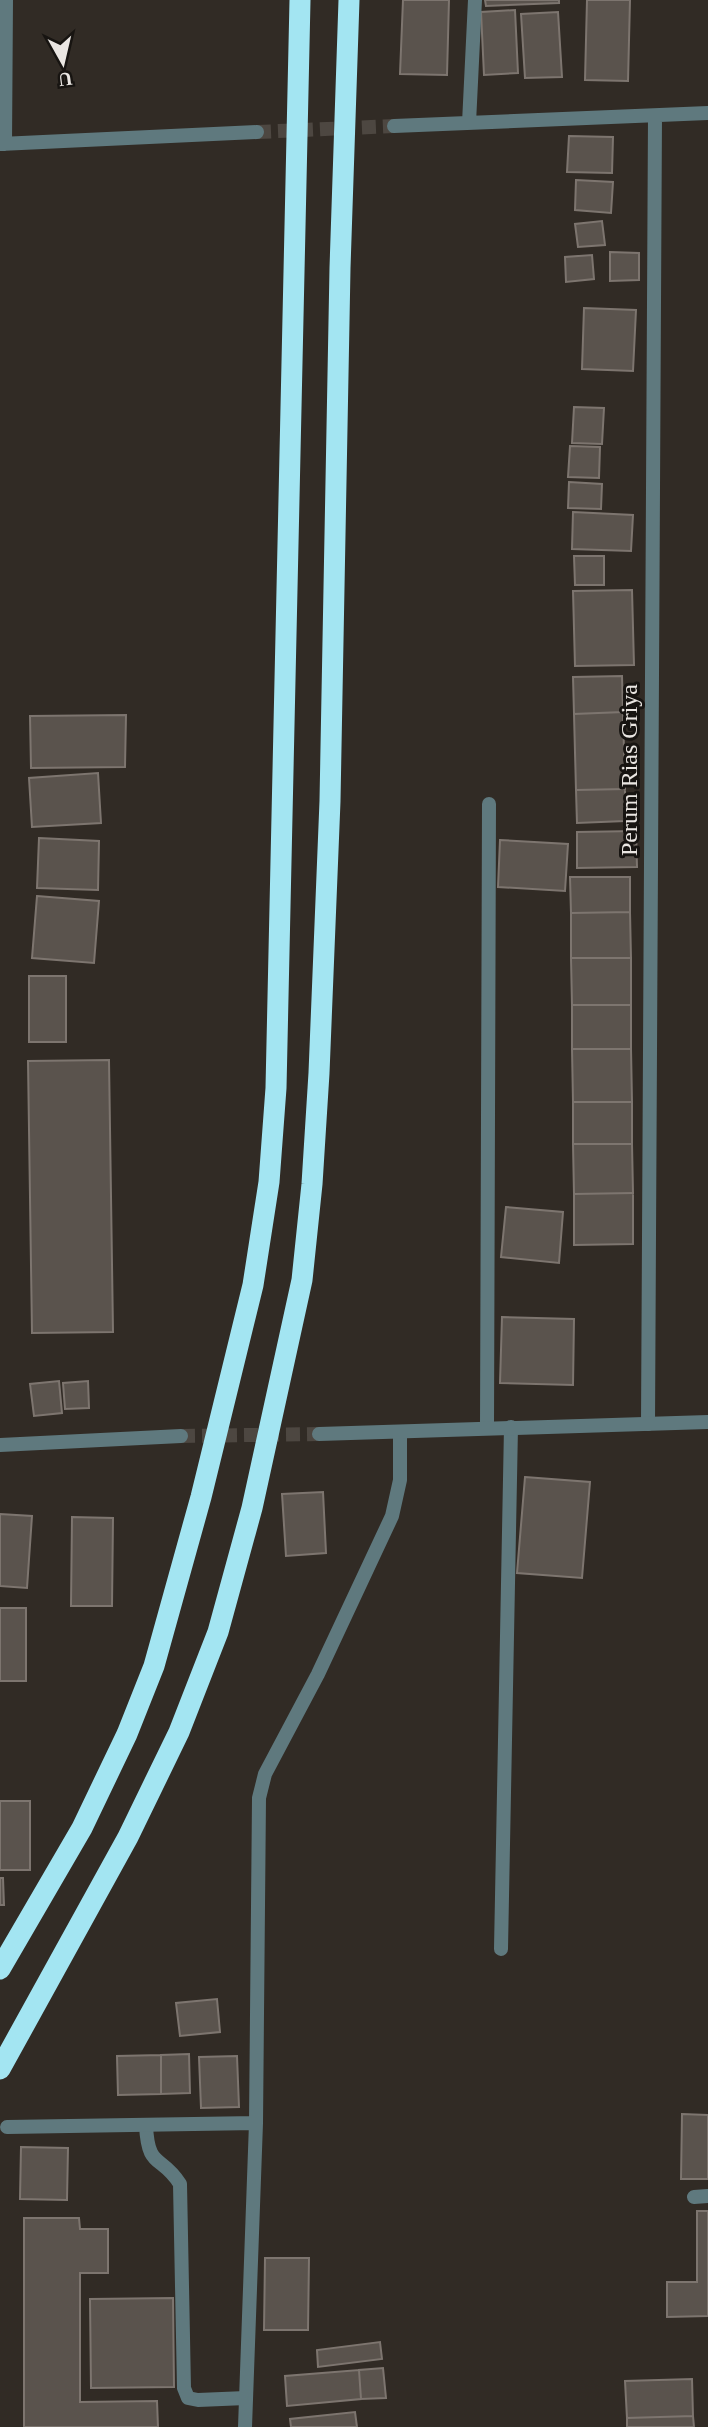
<svg xmlns="http://www.w3.org/2000/svg" width="708" height="2427" font-family="'Times New Roman',serif">
	<style>
		.building { fill: #5a534d; stroke: #7d756f; stroke-width: 2 }
		.lines { fill: none; stroke-linecap: round; stroke-linejoin: round }
		.minor-tunnel { stroke: #4d4741; stroke-width: 14; stroke-dasharray: 14 7; stroke-linecap: butt }
		.tertiary-tunnel { stroke: #4d4741; stroke-width: 14; stroke-dasharray: 14 7; stroke-linecap: butt }
		.service { stroke: #5f797e; stroke-width: 14 }
		.minor { stroke: #5f797e; stroke-width: 14 }
		.tertiary { stroke: #5f797e; stroke-width: 14 }
		.motorway { stroke: #a3e5f2; stroke-width: 21 }
		.labels { text-anchor: middle; dominant-baseline: central; stroke-width: 6; stroke-linejoin: round; paint-order: stroke }
		.street-label { font-size: 24px; fill: #eae6e2; stroke: #171411 }
	</style>
	<rect width="100%" height="100%" fill="#312b25"/>
	<path class="building" d="M403,0H449L447,75L400,74Z
		M485,0H559V3L486,6Z
		M587,0H630L628,81L585,80Z
		M515,10L518,73L484,75L481,12Z
		M558,12L562,77L525,78L521,14Z
		M569,136L613,137L612,173L567,172Z
		M576,180L613,182L611,213L575,210Z
		M602,221L605,245L578,247L575,224Z
		M610,252L639,253V280L610,281Z
		M592,255L594,279L566,282L565,257Z
		M584,308L636,310L633,371L582,369Z
		M574,407L604,408L602,444L572,443Z
		M570,446L600,447L599,478L568,477Z
		M569,482L602,484L601,509L568,508Z
		M573,512L633,515L631,551L572,549Z
		M574,556H604V585H575Z
		M632,590L634,665L575,666L573,591Z
		M622,676L623,712L574,714L573,677Z
		M623,712L625,789L576,790L574,714Z
		M126,715L125,767L31,768L30,716Z
		M98,773L101,823L32,827L29,778Z
		M625,789V821L577,823L576,790Z
		M636,831L637,867L577,868V832Z
		M39,838L99,841L98,890L37,888Z
		M500,840L568,844L565,891L498,887Z
		M570,877H630V912L571,913Z
		M37,896L99,901L94,963L32,958Z
		M630,912L631,958H571V913Z
		M571,958H631V1005H572Z
		M29,976H66V1042H29Z
		M572,1005H631V1049H572Z
		M572,1049H631L632,1102H573Z
		M109,1060L113,1332L32,1333L28,1061Z
		M573,1102H632V1144H573Z
		M573,1144H632L633,1193L574,1194Z
		M633,1193V1244L574,1245V1194Z
		M506,1207L563,1212L559,1263L501,1257Z
		M502,1317L574,1319L573,1385L500,1383Z
		M59,1381L62,1413L34,1416L30,1384Z
		M88,1381L89,1408L65,1409L63,1383Z
		M525,1477L590,1482L582,1578L517,1573Z
		M323,1492L326,1553L286,1556L282,1494Z
		M0,1514L32,1516L27,1588L0,1586Z
		M72,1517L113,1518L112,1606H71Z
		M0,1608H26V1681H0Z
		M0,1801H30V1870H0Z
		M0,1878H3L4,1905H0Z
		M217,1999L220,2032L180,2036L176,2003Z
		M189,2054L190,2093L161,2094V2055Z
		M161,2055V2094L118,2095L117,2056Z
		M237,2056L239,2107L201,2108L199,2057Z
		M682,2114L708,2115V2179H681Z
		M21,2147L68,2148L67,2200L20,2199Z
		M697,2211H708V2316L667,2317V2282H697Z
		M24,2218H79L80,2229H108V2273H80V2402L157,2401L158,2427H24Z
		M265,2258H309L308,2330H264Z
		M173,2298L174,2387L91,2388L90,2299Z
		M380,2342L382,2359L318,2367L317,2350Z
		M383,2368L386,2398L361,2399L359,2370Z
		M359,2370L361,2399L287,2406L285,2376Z
		M692,2379L693,2416L627,2418L625,2381Z
		M355,2412L357,2427H291L290,2419Z
		M693,2416L694,2427H627V2418Z"/>
	<g class="lines">
		<path class="minor-tunnel" d="M257,132L394,126"/>
		<path class="tertiary-tunnel" d="M181,1436L319,1434"/>
		<path class="service" d="M146,2125C148,2170 161,2154 180,2184L184,2388L188,2398L198,2400L246,2398"/>
		<path class="minor" d="M469,123L475,0
			M394,126L708,113
			M0,144L257,132
			M5,144L6,0
			M648,1424L655,116
			M487,1428L489,804
			M501,1949L511,1427
			M7,2127L256,2123
			M694,2197L708,2196
			M245,2427L256,2123L259,1798L265,1774L318,1674L392,1516L400,1480V1432"/>
		<path class="tertiary" d="M319,1434L708,1422
			M0,1445L181,1436"/>
		<path class="motorway" d="M0,1969L82,1828L127,1734L154,1666L201,1497L253,1285L269,1182L276,1088L300,0
			M0,2069L128,1837L179,1732L218,1632L252,1508L302,1280L312,1184L319,1073L330,801L340,268L349,0"/>
	</g>
	<g class="labels">
		<g class="street-label">
			<text transform="translate(629 770) rotate(-90)">Perum Rias Griya</text>
		</g>
	</g>
	<g transform="translate(63 63) rotate(172)" stroke="#171411" stroke-width="5" paint-order="stroke">
	<path d="M0-5L12 26L0 18L-12 26Z" fill="#eae6e2"/>
	<text y="-10" font-size="19" font-weight="bold" text-anchor="middle" fill="#eae6e2">U</text>
	</g>
</svg>
